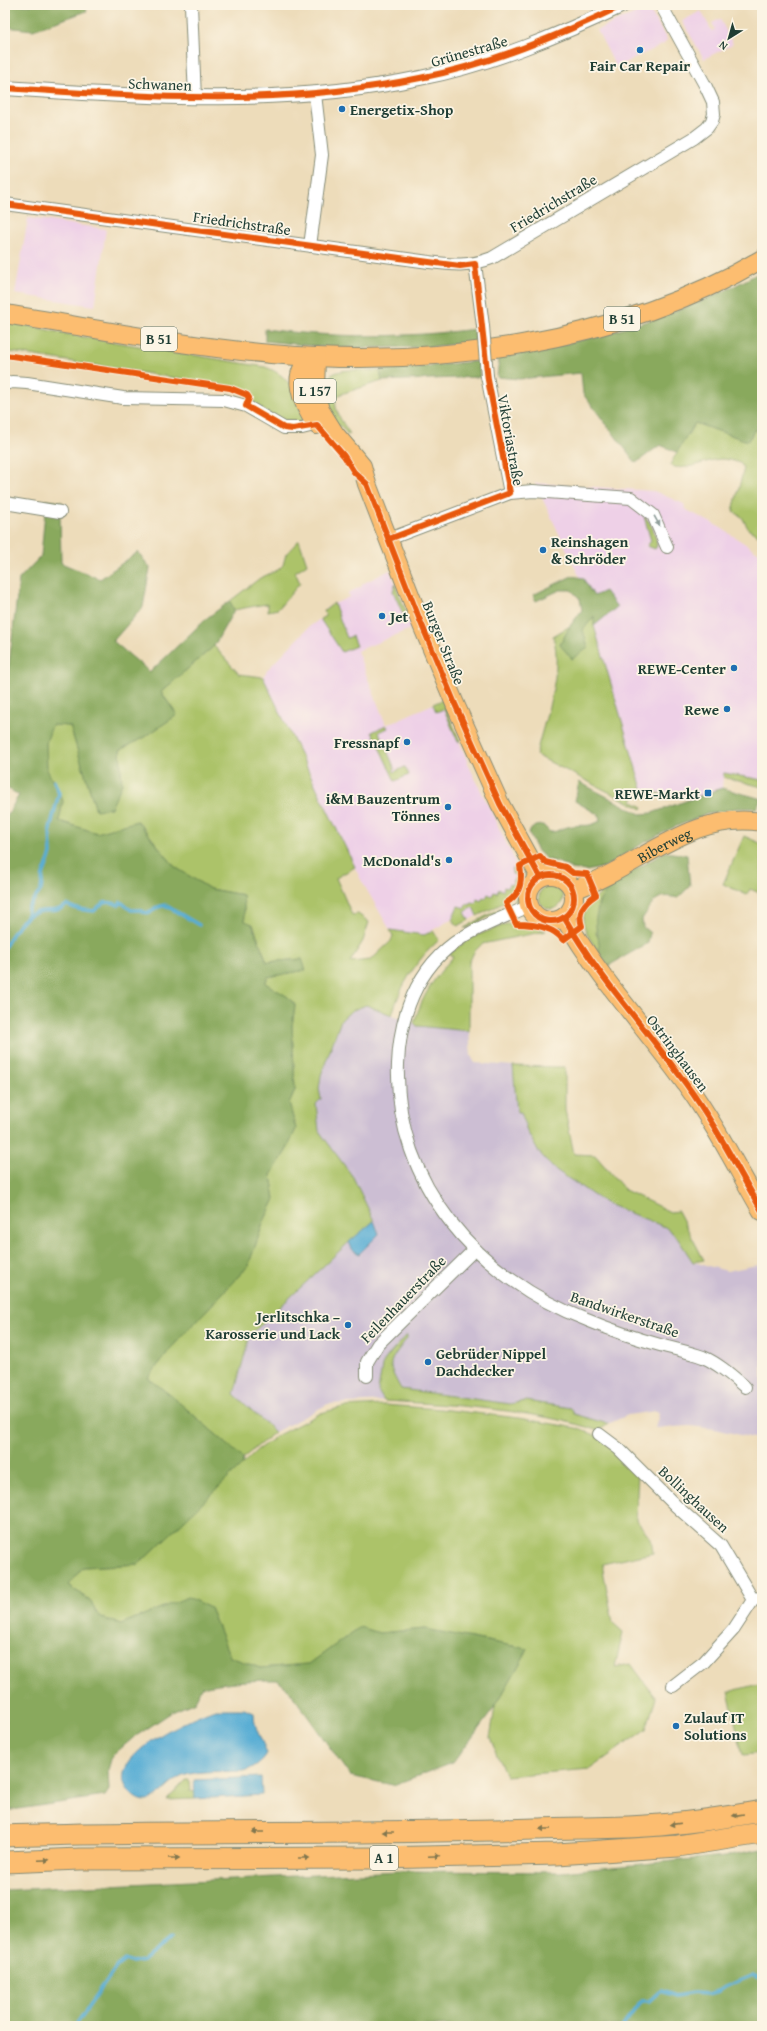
<svg xmlns="http://www.w3.org/2000/svg" width="767" height="2031" font-family="'Gentium Book Plus',serif">
	<style>
		.built { fill: #eed0e7 }
		.industrial { fill: #ccbed3 }
		.green { fill: #acc369; stroke: #66804e }
		.forest { fill: #89a95d; stroke: #547348 }
		.water { fill: #58add4; stroke: #3c7584 }
		.lines { fill: none; stroke-linecap: round; stroke-linejoin: round }
		.stream { stroke: #58add4; stroke-width: 3.5 }
		.minor-casing { stroke: #868c77; stroke-width: 14 }
		.tertiary-casing { stroke: #868c77; stroke-width: 16 }
		.primary-casing { stroke: #868c77; stroke-width: 20 }
		.motorway-casing { stroke: #868c77; stroke-width: 23 }
		.minor { stroke: #fff; stroke-width: 12 }
		.tertiary { stroke: #fff; stroke-width: 14 }
		.primary { stroke: #fcbd6f; stroke-width: 18 }
		.motorway { stroke: #fcbd6f; stroke-width: 21 }
		.minor-bridge-casing { stroke: #868c77; stroke-width: 14; stroke-linecap: butt }
		.minor-bridge { stroke: #fff; stroke-width: 12 }
		.cycleway-casing { stroke: #fcf5e5; stroke-width: 8 }
		.cycleway { stroke: #e8590c; stroke-width: 6 }
		.oneway { fill: #8f9e9a }
		.oneway2 { fill: #82774f }
		.poi-dot { fill: #1f6fb2; stroke: #fcf5e5; stroke-width: 1.5 }
		.labels { text-anchor: middle; dominant-baseline: central; stroke-width: 3.5; stroke-linejoin: round; paint-order: stroke }
		.shield { fill: #fcf5e5; stroke: #617469; stroke-width: 1 }
		.shield-label { font-size: 14px; font-weight: bold; fill: #1f3d34 }
		.street-label { font-size: 15px; fill: #1f3d34; stroke: #fcf5e5 }
		.poi-label { font-size: 15px; font-weight: bold; fill: #1f3d34; stroke: #fcf5e5; text-anchor: end }
	</style>
	<rect width="100%" height="100%" fill="#fcf5e5"/>
	<filter id="ink" filterUnits="userSpaceOnUse"><feTurbulence type="fractalNoise" baseFrequency=".025" numOctaves="2"/><feDisplacementMap in="SourceGraphic" scale="8" xChannelSelector="R" yChannelSelector="G"/><feConvolveMatrix kernelMatrix="1 2 1 2 8 2 1 2 1" color-interpolation-filters="sRGB"/></filter>
	<filter id="wash" filterUnits="userSpaceOnUse"><feTurbulence type="fractalNoise" baseFrequency=".012" numOctaves="4" result="noise"/><feDisplacementMap in="SourceGraphic" scale="16" xChannelSelector="R" yChannelSelector="G"/><feGaussianBlur stdDeviation="0.9" result="paint"/><feColorMatrix in="noise" values="0 0 0 0 0 0 0 0 0 0 0 0 0 0 0 0 0 1.4 0 .05"/><feComposite in="paint" operator="in"/></filter>
	<g filter="url(#wash)">
		<rect width="100%" height="100%" fill="#eddcba"/>
		<path class="built" d="M642,10L652,14L667,40L664,44L616,67L597,30Z
			M701,11L712,31L715,29L712,23L720,19L733,44L704,59L682,21Z
			M28,218L106,229L95,306L15,294Z
			M535,483L654,491L684,504L685,509L721,528L762,555V787L723,777L722,788L691,799L642,789L594,626V607Z
			M390,570L413,628L357,651L386,725L442,700L471,770L513,857L519,878L517,890L510,898L458,926L452,919L424,935L390,930L360,878L263,677L268,669L309,627L320,619L326,616L324,611L326,608L349,597L348,593L362,586V584Z"/>
		<path class="industrial" d="M366,1005L414,1023L417,1026L469,1031L471,1056L475,1063L513,1066L515,1089L527,1131L605,1203L665,1227L676,1236L693,1262L727,1271L762,1264V1440L715,1429L690,1426L655,1428L659,1414L656,1411L628,1415L608,1424L526,1401L510,1404L401,1389L384,1401L328,1404L275,1432L234,1394L250,1335L349,1242L374,1221L353,1177L319,1131L316,1103L321,1099L319,1089L321,1075L341,1020L351,1011Z"/>
		<path class="green" d="M5,321L72,335L265,367C293,377 295,394 304,420L301,422L286,423L250,402L251,394L249,392L239,388L5,351Z
			M357,370L380,371L382,381L341,394C327,403 344,424 350,434L348,435L341,426H338C330,412 312,382 335,373C342,370 350,370 357,370Z
			M695,423L748,441L755,429L762,432V537L749,530L742,517L733,511L744,468L740,463C734,461 727,459 721,459C704,460 684,473 670,465L677,452Z
			M644,516C652,522 657,537 657,546L655,549L647,546L651,541Z
			M299,540L307,564L295,572L300,583L278,609L268,611V605L266,604L234,610L230,601L260,578L278,570L283,565L286,554Z
			M395,584L408,616L407,617L403,614L393,591Z
			M334,603L347,638L352,636L356,646L342,652L320,619L326,616L324,611Z
			M595,615L594,626L642,789L661,794L659,796L645,797L635,795L632,801L643,807L642,809L536,755C544,719 564,672 553,636L570,626L560,645L583,630Z
			M214,646L239,674L263,677L355,867L336,878L352,915L358,914L369,922L363,941L350,962L371,960L391,941L393,936L390,930L424,935L433,931L439,940C416,960 400,986 392,1015L366,1005L351,1011L341,1020L321,1075L319,1089L321,1099L316,1104L319,1131L353,1177L374,1221L349,1242L250,1335L234,1394L275,1432L243,1458L174,1398L148,1378L170,1349L248,1266L264,1221L275,1199L271,1175L286,1151L296,1129L289,1103L295,1090L292,1026L295,1005L288,997L265,983L268,977L305,970L302,959L267,962L253,924L245,922L243,895L210,889L175,867L138,821L97,833L59,821L63,801L47,770L46,743L52,725L70,726L96,810L121,784L120,750L146,736L177,715L161,692Z
			M442,700L460,741L458,742L444,709L436,712L433,704Z
			M386,725L388,728L379,732L395,769L393,771L394,772L405,767L409,775L395,781L372,732Z
			M724,773L762,780V787L723,777Z
			M744,836L762,844V894L750,889L747,895L723,884Z
			M518,868C527,896 497,906 477,916L473,907L465,912L469,920L458,926L452,919L458,906L465,908L466,904L470,905L471,902L476,903L477,899L481,901L483,897L486,898L488,894L492,896L494,892L497,893L499,889L503,891L504,887L507,888L509,884L512,885L516,875L512,874V869Z
			M524,870C527,883 523,896 512,904L521,890Z
			M618,882L603,895L598,904L596,934L601,942L599,953C584,930 572,914 600,895L598,890Z
			M539 897a12 12 0 1 1 24 0a12 12 0 1 1-24 0Z
			M503,907L505,908L468,928H464Z
			M512,922L518,927C527,923 537,928 546,931L482,944L474,952L469,963V1031L417,1026L414,1023C422,996 434,978 453,957L449,954L470,938Z
			M513,1066L565,1067V1110L574,1154L595,1155L625,1190L670,1212L678,1211L704,1260L693,1262L676,1236L665,1227L605,1203L553,1168L538,1151L527,1131L521,1112H517Z
			M407,1335V1338C389,1364 385,1360 401,1389L510,1404L526,1401L571,1408L574,1414L608,1424L599,1431C534,1409 453,1405 384,1401L378,1391L382,1366L386,1358Z
			M384,1405L440,1409L518,1418L576,1428L598,1436L638,1472L636,1520L651,1538L653,1553L602,1564L613,1623L623,1632L615,1667L631,1664L656,1698L646,1729L590,1769L506,1776L490,1738L495,1707L528,1649L425,1629L379,1633L360,1627L309,1664L260,1668L230,1657L210,1608L188,1598L121,1624L101,1618L90,1601L68,1585L83,1567L139,1564L257,1450L278,1435L321,1413L343,1407Z
			M762,1683V1753L743,1755L728,1692Z
			M186,1780H189L190,1791L195,1792V1799L167,1800Z"/>
		<path class="forest" d="M5,5H85L87,11L33,30L5,27Z
			M762,271V432L755,429L748,441L695,423L677,452L660,445L636,463L583,394L581,373L519,379L497,377L499,358C589,340 682,318 762,271Z
			M265,329C334,338 406,338 475,329L476,342L428,347L334,348L265,341Z
			M478,361L480,377L382,381L380,371L381,369L413,368Z
			M46,500L62,502L60,512L61,563L100,579L138,552L150,568L143,607L113,641L150,672L207,618L230,601L234,610L214,646L161,692L177,715L146,736L120,750L122,784L111,808L96,810L70,726L52,725L46,743L47,770L63,801L59,821L97,833L137,821L175,867L210,889L243,895L245,921L252,924L267,962L302,959L306,970L268,977L265,983L288,997L295,1005L292,1026L295,1090L289,1103L296,1129L286,1151L271,1175L275,1199L264,1221L248,1266L170,1349L148,1378L174,1398L243,1458L242,1465L139,1564L83,1567L68,1585L90,1601L101,1618L121,1624L188,1597L210,1608L230,1657L260,1668L309,1664L360,1627L379,1633L425,1629L528,1649L495,1707L453,1763L393,1785L350,1776L289,1690L277,1680C251,1680 227,1682 201,1687L195,1702L172,1712L133,1738L112,1756L108,1770L109,1790L105,1796L5,1811V819L19,795L5,787V698L19,579L41,556Z
			M572,576L583,578L594,596L605,591L617,607L594,626V616L583,630L588,648L572,659L560,645L570,626L582,610L580,599L571,590H560L536,601L533,595Z
			M579,782L640,814L652,813L722,788L762,799L756,808H737L707,814L672,828L640,845L605,867L586,871L572,869L558,862L546,859L538,851L528,832L535,826L543,825L550,832C558,832 564,827 572,826C585,824 587,828 600,821L599,815L575,801Z
			M665,852L687,855L690,886L678,898C655,893 655,901 642,919L643,927L650,933L648,943L608,966L599,953C601,940 594,930 596,917C598,910 598,903 602,897C611,882 649,862 665,852Z
			M762,1849V2026H5V1890L399,1871L561,1872L725,1856Z"/>
		<path class="water" d="M374,1221L379,1234L359,1254L352,1249L349,1242Z
			M215,1709H244L254,1713C254,1729 262,1740 267,1753C264,1761 252,1769 244,1771C228,1772 197,1770 183,1776C172,1780 157,1801 146,1801C137,1801 130,1794 126,1787C108,1754 192,1717 215,1709Z
			M261,1777L262,1795L195,1799L194,1780Z"/>
		<g class="lines">
			<path class="stream" d="M27,917L28,908L41,890L43,875L51,854L50,829L59,793L54,781
				M5,946C12,935 22,915 37,912C52,908 51,915 67,905L77,909L94,911C103,902 107,900 119,905L121,902L131,910H140L143,912L150,913L155,908L165,905L199,925
				M75,2026L117,1966L125,1960L132,1963L143,1961C145,1957 165,1944 171,1938
				M623,2026L638,2005L642,2001H650L661,1991L676,1996L694,1993L708,1994L719,1991L725,1987L753,1975L762,1980"/>
		</g>
	</g>
	<g filter="url(#ink)">
		<g class="lines">
			<defs>
				<path id="minor" d="M191,5L195,98
					M5,204L429,262C453,265 468,267 492,258L694,138L707,128L712,121L714,114L713,102L706,87L661,5
					M310,246L322,155L315,94
					M475,264L483,326
					M487,376L510,493
					M5,384L12,382L27,383L123,398L224,400L246,406L284,428H302L322,423
					M5,503L60,512
					M389,539L510,493L533,491L631,498L653,515L667,547
					M529,906C510,915 490,922 472,932C421,958 400,1010 398,1064C394,1184 479,1279 587,1320C611,1330 635,1338 660,1345C674,1349 689,1352 703,1357C719,1364 732,1376 745,1387
					M367,1376V1362L378,1344L474,1250
					M599,1434L619,1449L676,1506L721,1546L753,1600
					M673,1686L704,1662L734,1629L753,1600L762,1597"/>
				<path id="tertiary" d="M5,88C144,97 282,107 420,78C490,64 558,36 623,5"/>
				<g id="primary">
					<path d="M5,314C93,328 182,346 271,354C435,369 618,343 762,259"/>
					<path d="M316,357L315,392L320,410L335,434L362,466L367,484L419,618L455,704L500,804L540,877"/>
					<path d="M316,357C286,369 303,406 317,425"/>
					<circle cx="551" cy="898" r="23"/>
					<path id="s1" d="M573,890C638,869 690,810 762,822"/>
					<path d="M564,917C598,977 646,1028 686,1084C715,1124 737,1168 762,1211"/>
				</g>
				<path id="motorway" d="M5,1836C181,1830 358,1835 535,1829C576,1827 618,1829 660,1825C694,1822 728,1817 762,1811
					M5,1862L80,1859L377,1858L557,1854L678,1846L762,1833"/>
			</defs>
			<use href="#minor" class="minor-casing"/>
			<use href="#tertiary" class="tertiary-casing"/>
			<use href="#primary" class="primary-casing"/>
			<use href="#motorway" class="motorway-casing"/>
			<use href="#minor" class="minor"/>
			<use href="#tertiary" class="tertiary"/>
			<use href="#primary" class="primary"/>
			<use href="#motorway" class="motorway"/>
			<defs>
				<path id="minor-bridge" d="M483,326L487,376"/>
			</defs>
			<use href="#minor-bridge" class="minor-bridge-casing"/>
			<use href="#minor-bridge" class="minor-bridge"/>
			<defs>
				<path id="cycleway" d="M5,88C144,97 282,107 420,78C490,64 558,36 623,5
					M5,204L429,262L460,266L475,264L488,380L510,493L389,539
					M5,355L230,388L247,395L249,398L246,406L284,428L293,429L317,425L344,456L354,472L367,484L419,618L455,704L500,804L540,877
					M540,856L545,862L565,867L573,873L587,874L596,895C584,903 577,911 582,926L563,940C553,926 532,924 516,924L506,903C520,895 523,882 520,866Z
					M528 898a23 23 0 1 1 46 0a23 23 0 1 1-46 0Z
					M564,917C598,977 646,1028 686,1084C715,1124 737,1168 762,1211"/>
			</defs>
			<use href="#cycleway" class="cycleway-casing"/>
			<use href="#cycleway" class="cycleway"/>
		</g>
		<defs><path id="oneway-solid" d="M-6-.8H1V-3.2L6.5 0L1 3.2V.8H-6Z"/></defs>
		<use class="oneway" href="#oneway-solid" transform="translate(657 521) rotate(61)"/>
		<g class="oneway2">
			<use href="#oneway-solid" transform="translate(738 1815) rotate(171)"/>
			<use href="#oneway-solid" transform="translate(675 1824) rotate(173)"/>
			<use href="#oneway-solid" transform="translate(545 1829) rotate(-180)"/>
			<use href="#oneway-solid" transform="translate(258 1832) rotate(180)"/>
			<use href="#oneway-solid" transform="translate(388 1832) rotate(-180)"/>
			<use href="#oneway-solid" transform="translate(434 1856) rotate(-2)"/>
			<use href="#oneway-solid" transform="translate(174 1858)"/>
			<use href="#oneway-solid" transform="translate(304 1858)"/>
			<use href="#oneway-solid" transform="translate(44 1860) rotate(-2)"/>
		</g>
	</g>
	<g class="poi-dot">
		<circle cx="640" cy="50" r="4"/>
		<circle cx="342" cy="109" r="4"/>
		<circle cx="543" cy="550" r="4"/>
		<circle cx="382" cy="616" r="4"/>
		<circle cx="734" cy="668" r="4"/>
		<circle cx="727" cy="709" r="4"/>
		<circle cx="407" cy="742" r="4"/>
		<rect x="704" y="789" width="8" height="8" rx="2"/>
		<circle cx="448" cy="807" r="4"/>
		<circle cx="449" cy="860" r="4"/>
		<circle cx="348" cy="1325" r="4"/>
		<circle cx="428" cy="1362" r="4"/>
		<circle cx="676" cy="1726" r="4"/>
	</g>
	<g class="labels">
		<g class="shield">
			<rect x="604" y="307" width="36" height="24" rx="3"/>
			<rect x="141" y="327" width="36" height="24" rx="3"/>
			<rect x="294" y="379" width="42" height="24" rx="3"/>
			<rect x="370" y="1846" width="28" height="24" rx="3"/>
		</g>
		<g class="shield-label">
			<text x="622" y="319">B 51</text>
			<text x="159" y="339">B 51</text>
			<text x="315" y="391">L 157</text>
			<text x="384" y="1858">A 1</text>
		</g>
		<g class="street-label">
			<text transform="translate(469 51) rotate(-16)">Grünestraße</text>
			<text transform="translate(160 84) rotate(2)">Schwanen</text>
			<text transform="translate(553 203) rotate(-31)">Friedrichstraße</text>
			<text transform="translate(242 223) rotate(8)">Friedrichstraße</text>
			<text transform="translate(511 440) rotate(80)">Viktoriastraße</text>
			<text transform="translate(444 643) rotate(68)">Burger Straße</text>
			<text stroke="none"><textPath href="#s1" startOffset="102">Biberweg</textPath></text>
			<text transform="translate(678 1053) rotate(53)">Ostringhausen</text>
			<text transform="translate(403 1299) rotate(-46)">Feilenhauerstraße</text>
			<text transform="translate(625 1314) rotate(19)">Bandwirkerstraße</text>
			<text transform="translate(694 1499) rotate(43)">Bollinghausen</text>
		</g>
		<g class="poi-label">
			<text x="640" y="65" text-anchor="middle">Fair Car Repair</text>
			<text x="350" y="109" text-anchor="start">Energetix-Shop</text>
			<text x="551" y="541" text-anchor="start">Reinshagen<tspan x="551" dy="17">&amp; Schröder</tspan></text>
			<text x="390" y="616" text-anchor="start">Jet</text>
			<text x="726" y="668">REWE-Center</text>
			<text x="719" y="709">Rewe</text>
			<text x="399" y="742">Fressnapf</text>
			<text x="700" y="793">REWE-Markt</text>
			<text x="440" y="798">i&amp;M Bauzentrum<tspan x="440" dy="17">Tönnes</tspan></text>
			<text x="441" y="860">McDonald's</text>
			<text x="340" y="1316">Jerlitschka –<tspan x="340" dy="17">Karosserie und Lack</tspan></text>
			<text x="436" y="1353" text-anchor="start">Gebrüder Nippel<tspan x="436" dy="17">Dachdecker</tspan></text>
			<text x="684" y="1717" text-anchor="start">Zulauf IT<tspan x="684" dy="17">Solutions</tspan></text>
		</g>
	</g>
	<rect width="767" height="2031" fill="none" stroke="#fcf5e5" stroke-width="20"/>
	<g transform="translate(729 38) rotate(217)" stroke="#fcf5e5" stroke-width="3" paint-order="stroke">
	<path d="M0-3L7 15L0 10L-7 15Z" fill="#1f3d34"/>
	<text y="-6" font-size="11" font-weight="bold" text-anchor="middle" fill="#1f3d34">N</text>
	</g>
</svg>
